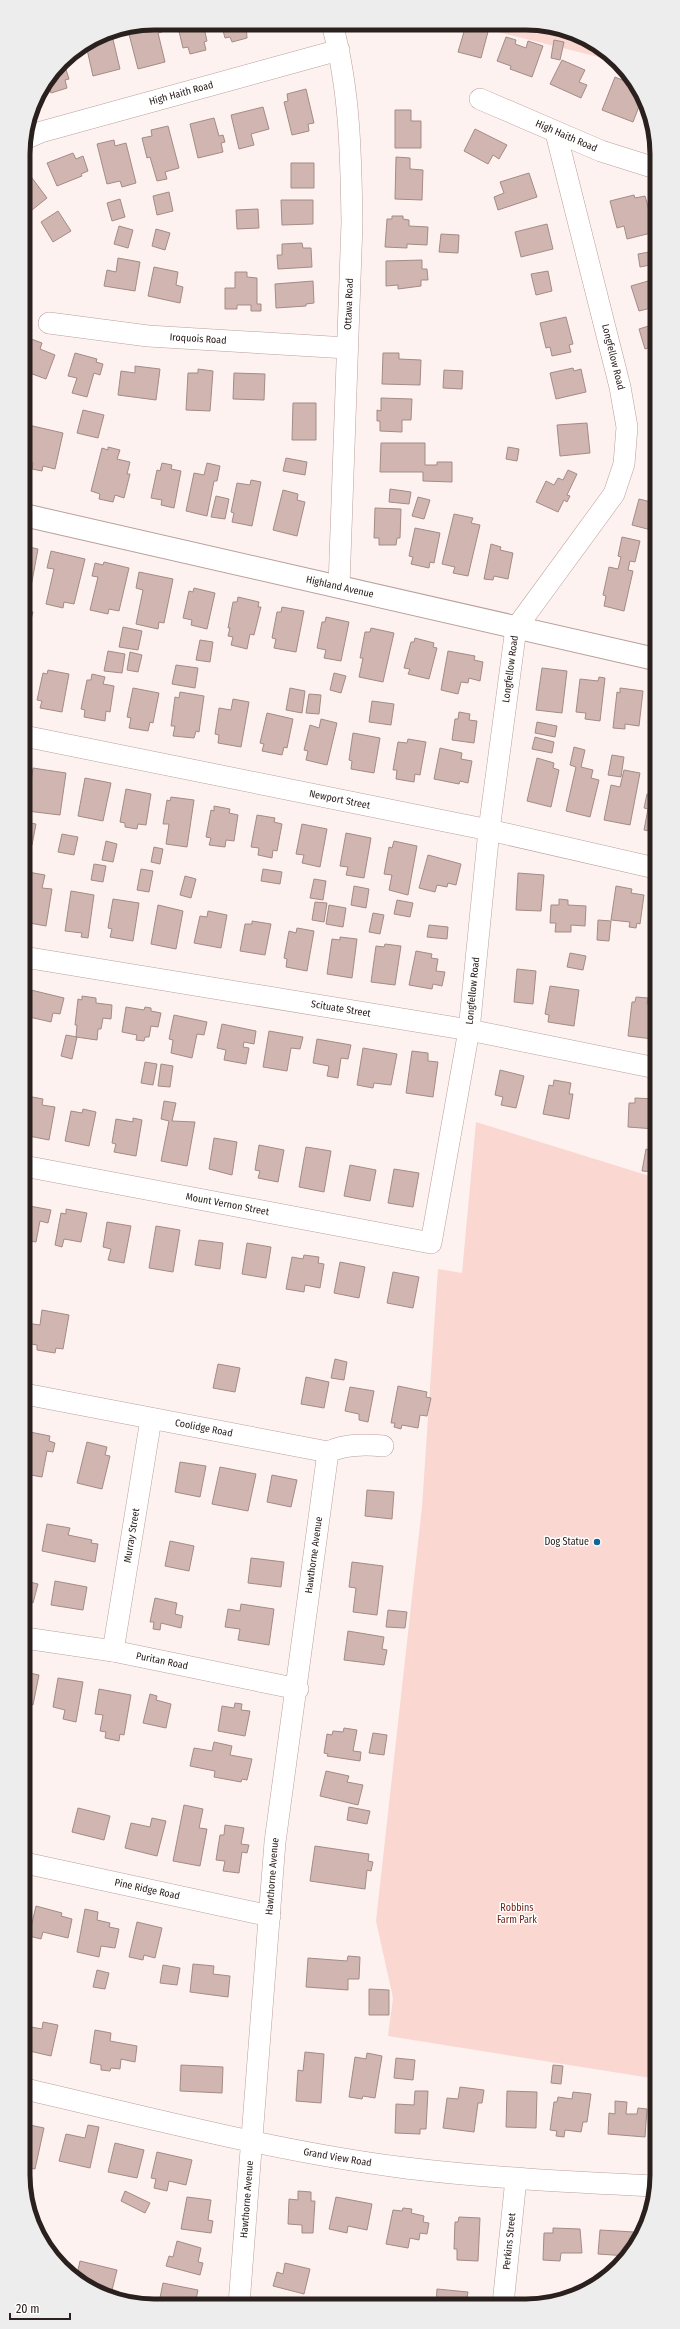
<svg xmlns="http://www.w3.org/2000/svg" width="680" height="2329" font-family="'Fira Sans Condensed',sans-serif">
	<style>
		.green { fill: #fad7d0 }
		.building { fill: #d0b5b0; stroke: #a48b86 }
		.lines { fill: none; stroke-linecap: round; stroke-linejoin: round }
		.street-casing { stroke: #baa09b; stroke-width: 22 }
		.secondary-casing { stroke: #baa09b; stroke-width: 24 }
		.street { stroke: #fff; stroke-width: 21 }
		.secondary { stroke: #fff; stroke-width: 22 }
		.poi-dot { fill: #116596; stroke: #fff; stroke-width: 1.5 }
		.labels { text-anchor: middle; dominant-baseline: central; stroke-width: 3; stroke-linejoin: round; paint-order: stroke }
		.street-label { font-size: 10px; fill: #2a201e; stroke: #fff }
		.poi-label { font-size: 10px; fill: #2a201e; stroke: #fff; text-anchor: end }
		.park-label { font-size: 10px; fill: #6f1d11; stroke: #fff }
		.rim { fill: none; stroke: #2a201e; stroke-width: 5 }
	</style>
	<rect width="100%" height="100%" fill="#fdf2f0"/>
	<path class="green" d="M470,25L552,26L591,40L619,62Z
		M476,1122L656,1178L657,2079L388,2036L393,1998L376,1921L422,1507L438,1269L462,1273Z"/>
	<path class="building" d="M154,23H160L162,32L158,33L165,62L138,69L129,34L126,35L124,29Z
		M177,23H203L207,41L204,42L206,50L190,54L188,47L183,48Z
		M221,23L246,24L247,38L232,42L230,37L225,38Z
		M266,24H288L289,25L272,30L271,25L267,26Z
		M466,25L489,28L481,58L458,52Z
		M111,31L120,69L93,76L86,45L104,33Z
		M506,37L516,40L515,44L526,48L528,41L543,46L532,77L510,69L511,66L497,61Z
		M554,40L564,42L560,60L551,58Z
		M63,60L69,79L65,80L67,88L51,93L48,84H46Z
		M562,60L585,70L579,82L587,85L581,98L550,84Z
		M615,77L627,82L626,85L639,90L643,96L633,122L602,110Z
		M306,89L314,123L308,124L309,131L292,135L284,102L288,101L287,94Z
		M263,107L269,129L251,134L254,145L239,149L231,115Z
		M395,110H411V121H421V148H395Z
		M214,118L219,136L223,135L225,142L221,143L223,152L198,158L190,124Z
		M168,126L179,168L165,172L167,179L157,181L150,157L147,158L142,138L152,136L151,130Z
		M475,129L507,145L499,159L493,155L488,164L464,151Z
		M114,140L115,146L126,143L136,183L122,187L120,181L107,184L97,144Z
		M73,153L76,159L83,156L88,171L81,174L82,176L57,186L47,163Z
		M396,157L410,158V169L423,170L422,200L395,199Z
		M291,163H314V188H291Z
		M529,173L537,197L498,210L494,197L504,193L500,182Z
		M29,174L47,198L27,214L23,209V179Z
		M169,192L173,211L157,215L153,196Z
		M634,195L635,198L645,196L655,232L627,239L624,226L617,228L610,201Z
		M120,199L125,217L112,221L107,203Z
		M281,200H313V224L282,225Z
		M258,209L259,228L237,229L236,210Z
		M58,211L71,231L53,242L41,222Z
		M392,216H403V219L409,220V226L428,227L427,245L407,244V248L385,247L387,219H392Z
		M547,224L553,249L521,257L515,232Z
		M119,226L133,230L128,248L114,244Z
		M156,229L170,233L165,250L152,246Z
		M441,234L459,235L458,253L439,252Z
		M302,243L303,248H311L312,267L278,269L277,255H282V244Z
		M655,251V264L640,267L638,254Z
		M118,258L140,262L135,291L104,286L107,270L116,272Z
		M422,260V269H427L428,280H421V286L398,289V285L386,286V261Z
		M154,267L178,272L176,285L183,287L180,303L148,296Z
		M548,271L552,291L536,295L531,274Z
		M235,272H247V277L257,278V304H261V311H251V305H237V309H225V288H235Z
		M655,279V307L639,311L631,286Z
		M313,281L314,303L306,304V306L276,308L275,284Z
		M566,317L573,344L569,345L571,352L552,356L550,347L546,348L540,323Z
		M655,324V346L645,349L639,329Z
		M23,336L42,343L40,349L55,355L46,379L24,371Z
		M75,353L97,359L96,362L103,364L100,375L94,373L87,397L72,393L77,378L68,376Z
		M383,353H399V359L421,360L420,385L382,384Z
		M655,362V383L649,363Z
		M135,366L160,369L156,400L118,395L121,371L135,373Z
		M573,368L574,371L581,369L586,392L556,399L550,373Z
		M198,369L213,371L210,411L186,410L188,373H198Z
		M444,370L463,371L462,389L443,388Z
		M234,373L265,374L264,400L233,399Z
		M381,398L412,399L411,420H402V432L380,431V421H377V410L381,411Z
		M293,403H316V440H292Z
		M83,410L104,415L98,438L77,433Z
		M587,423L590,453L560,456L557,425Z
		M24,424L63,433L55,469L43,466L42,471L32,469L33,463L24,461Z
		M381,443H425V465H437V462H452V482L423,481V472H380Z
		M108,447L120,450L117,459L130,462L127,474H130L124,498L115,495L113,502L99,499L100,494L91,491L102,448L108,450Z
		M508,447L519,449L517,461L506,459Z
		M286,458L307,462L305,475L283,471Z
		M162,463L172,465L171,469L181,471L174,508L161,505L162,500L151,498L157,470L160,471Z
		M207,463L220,466L217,481H214L207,516L186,511L194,473L204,475Z
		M568,470L577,474L567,495L570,496L567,502L564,500L558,512L536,502L546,481L554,485L558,478L563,480Z
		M251,480L261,482L252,526L232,522L234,513L231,512L237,483L250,485Z
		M390,489L411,492L409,504L389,502Z
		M283,490L298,494L297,500L305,502L297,536L273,530Z
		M216,496L229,499L225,519L211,517Z
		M418,497L430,500L424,519L412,516Z
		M639,499L655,503V531L632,525Z
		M375,508L401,509L400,538H397L396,545H379V538H374Z
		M454,514L473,518L471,523L480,525L468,576L453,573L455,567L442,564Z
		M415,528L440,533L434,563L430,562L429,568L411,564L413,557L409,556Z
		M622,537L640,541L635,562L630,561L628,570L633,571L624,611L604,606L606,596L603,595L609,567L618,569L621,557L618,556Z
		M491,544L501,547L500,550L513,553L508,579L494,576L493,580L484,579Z
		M24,546L38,549L30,592L24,590Z
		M51,551L85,559L74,604L64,602L63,608L46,604L54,569L47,568Z
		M104,562L129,568L119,611L109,609L108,614L90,610L98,577L92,576L95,563L103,565Z
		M139,572L173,579L164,623L159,622L158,629L136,624L143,590L136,588Z
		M194,588L215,593L207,629L191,625L192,620L183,618L189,591L193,592Z
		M238,597L259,602L258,607H261L254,635L250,634L247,649L231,645L233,637L228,636L230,628H228L233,602H237Z
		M282,607L304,611L296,652L274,648L276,639L272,638L277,612H281Z
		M24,610L33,612L28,630L24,629Z
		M326,617L349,622L341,661L324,658L326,650L317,648L322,622H325Z
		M123,627L142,631L138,650L119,647Z
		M371,628L394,633L383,682L359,677L363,658H360L365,632H370Z
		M415,638L434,643L433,647L437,648L429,679L408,674L410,669L404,668L411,642H414Z
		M200,640L213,642L210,662L196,660Z
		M108,651L125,654L122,673L104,671Z
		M448,651L475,656L474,660L483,662L480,681L469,678L468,683L461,682L458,694L441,690Z
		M130,652L142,655L138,672L127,670Z
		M176,665L198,668L195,688L172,684Z
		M542,668L567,671L562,713L536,710Z
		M48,670L69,674L62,712L40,708L42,701L37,700L43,673L47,674Z
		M334,673L346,676L341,693L330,690Z
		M92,674L105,677L103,684L114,686L110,712L106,711L105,721L84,717L85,710L81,709L87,680H91Z
		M599,677L605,678L600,721L585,719L586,713L576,712L580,679L598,681Z
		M133,688L159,693L153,723L150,722L148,731L129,728L131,718L127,717Z
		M290,688L305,691L302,713L286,710Z
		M620,688L643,691L639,726L625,724V729L613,728L617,692L620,693Z
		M180,692L204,696L199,732L196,731L194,738L173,736L175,726H171L175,697L179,698Z
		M309,694L321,695L319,714L306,713Z
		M233,699L249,702L241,747L218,743L219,735L215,734L219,708L231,710Z
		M372,701L394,704L391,725L369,722Z
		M459,712L470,714L469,720L477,721L474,743L452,740L455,719H458Z
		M267,713L293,719L287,748L284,747L282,755L262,751L264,744L260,743Z
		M321,719L337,723L327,765L306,760L308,751L304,750L310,725L319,728Z
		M537,722L557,726L555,737L535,733Z
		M353,733L380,738L374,773L351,769L352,761L349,760Z
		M535,737L554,742L552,753L532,749Z
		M408,739L426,742L420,775L415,774L414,782L396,779L397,770H393L398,742L407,743Z
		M574,747L585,750L581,767L593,770L591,778L599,780L590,817L566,811L576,767L570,765Z
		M440,748L462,753L461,759L472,761L468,783L460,781L459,784L434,779Z
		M612,755L624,757L621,777L608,775Z
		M537,758L554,763L553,768L559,770L551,807L527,801Z
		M652,764H655V784L649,783Z
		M33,768L66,773L60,815L27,811Z
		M624,770L640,773L630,825L604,820L611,785L620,787Z
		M85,778L111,783L103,821L78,816Z
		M126,789L151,794L146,825L138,824L137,829L125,827V823L120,822Z
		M647,794L655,796V832L644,830L648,809L644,808Z
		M171,797L194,800L187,847L166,844L169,824H163L167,800L170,801Z
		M214,806L230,809L229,813L238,815L234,841L226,840L225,847L209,845L211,838L206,837L211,810L214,811Z
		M257,815L275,818L274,822L282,824L277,851L273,850L272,858L258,855L259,848L251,847Z
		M24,822L36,824L32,845L24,843Z
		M302,824L327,829L320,867L302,863L304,855L296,854Z
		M346,833L371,838L364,878L346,875L348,867L340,866Z
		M62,834L78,837L74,855L58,852Z
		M106,841L117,844L113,862L102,860Z
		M394,841L417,846L408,895L389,890L392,875L384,874L389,847L392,848Z
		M154,847L163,849L160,864L151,862Z
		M428,855L461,864L456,885L448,883L447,887L437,885L435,892L419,888Z
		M94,864L106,866L103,882L91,880Z
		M141,869L153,871L149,892L137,890Z
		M263,869L282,872L280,884L261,881Z
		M28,872L45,875L42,888L52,889L46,926L24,922V899Z
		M518,873L544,875L541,911L516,910Z
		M185,876L196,879L191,898L180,895Z
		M314,879L326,881L323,900L310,898Z
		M354,886L369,889L366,908L351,905Z
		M616,886L632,889L631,893L644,895L640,924L637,923L636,928L629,927L630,922L611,920Z
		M71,891L94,895L88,938L81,937L82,933L65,931Z
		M113,899L139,903L133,941L110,937L112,929L108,928Z
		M559,899L568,900V905L586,906L585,926L571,925V932H555L556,923H550L551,905H559Z
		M397,900L413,903L410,917L394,914Z
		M315,902L327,903L324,922L312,920Z
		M158,905L183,911L176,949L151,944Z
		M329,905L346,908L343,927L326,924Z
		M208,911L227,915L221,948L194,943L200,916L207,917Z
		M373,913L384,915L380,934L369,932Z
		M598,920L611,921L609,941L597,940Z
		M252,921L271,924L265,955L240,951L245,924H252Z
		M429,925L448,927L447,939L427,937Z
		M297,928L314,931L307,971L286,967L287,959L284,958L289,931L296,933Z
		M340,937L357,939L352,978L327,974L332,939L340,940Z
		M385,944L401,946L395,985L371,982L376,946L384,947Z
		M416,951L432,954L431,958L438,959L436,971L445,972L442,986L433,984L432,989L409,985Z
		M570,953L586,956L583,970L567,967Z
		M517,969L536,971L533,1004L514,1002Z
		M550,986L579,990L574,1026L548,1022L549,1015L545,1014Z
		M31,990L64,998L60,1014L53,1013L51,1022L25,1016Z
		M82,996L96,998V1003L112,1005L111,1019L103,1018L101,1029H98L97,1040L76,1037L77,1025H75L78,999L82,1000Z
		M636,997L648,998L647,1004L655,1005L653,1039L628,1036L632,1002H635Z
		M126,1007L144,1010L145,1007L151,1008V1011L161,1013L158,1027L151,1026L149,1037H145L144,1041L136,1040L137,1035L122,1032Z
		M174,1015L207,1022L204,1035L197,1034L192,1058L171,1053L173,1040L169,1039Z
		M222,1024L256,1031L254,1044L244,1042L243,1047L249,1048L246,1064L224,1060L226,1050L217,1048Z
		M269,1031L303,1037L300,1049L291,1048L287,1071L263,1067Z
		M66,1035L77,1037L72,1059L61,1056Z
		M317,1039L351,1045L348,1059L341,1058L338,1078L327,1076L329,1066L313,1063Z
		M363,1048L397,1054L391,1085L374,1083L373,1088L357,1085Z
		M412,1051L428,1053V1061L438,1062L433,1097L406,1093Z
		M145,1062L157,1064L153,1085L141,1083Z
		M161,1064L173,1066L170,1087L158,1086Z
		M500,1070L524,1076L516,1108L501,1105L503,1097L495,1095Z
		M554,1080L571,1083L569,1094H573L569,1119L543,1114L549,1085L553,1086Z
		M27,1096L43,1099L42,1105L55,1107L49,1140L24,1135V1110Z
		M635,1098L656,1099L655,1129L628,1127L629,1103H635Z
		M164,1101L176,1103L172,1121L195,1122L187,1166L161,1161L169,1121L161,1119Z
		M83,1109L96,1112L89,1146L65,1141L71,1111L82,1113Z
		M133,1118L142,1120L136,1156L114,1152L116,1144L112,1143L116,1119L133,1122Z
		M214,1138L237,1142L232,1175L209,1169Z
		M259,1145L284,1150L278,1182L258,1178L260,1171L255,1170Z
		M306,1147L331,1151L324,1192L299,1187Z
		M646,1149L656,1151V1172L642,1171Z
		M350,1165L376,1170L370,1201L344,1196Z
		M394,1169L419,1173L413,1207L388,1203Z
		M24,1205L51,1210L48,1223L40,1221L36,1242L24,1240Z
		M66,1209L87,1213L81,1242L64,1239L62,1247L55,1245L61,1213L66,1214Z
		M107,1222L131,1226L124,1263L108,1260L111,1249L103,1247Z
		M156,1226L180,1230L173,1272L149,1268Z
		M199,1240L223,1243L220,1269L195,1265Z
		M247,1243L271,1247L266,1278L242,1274Z
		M304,1255L319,1257L318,1263L324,1264L320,1288L305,1285L304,1292L286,1289L292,1257L303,1259Z
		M340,1262L365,1267L359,1298L334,1293Z
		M393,1272L419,1277L413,1308L387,1303Z
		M42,1310L69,1315L63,1349L56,1348L55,1353L37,1350V1345L25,1343L26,1323L40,1325Z
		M335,1359L347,1362L344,1380L331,1378Z
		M218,1364L240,1368L235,1392L213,1388Z
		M306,1377L329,1382L324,1408L301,1404Z
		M398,1386L427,1392L426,1397L431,1398L427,1416L420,1415L418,1428L402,1425L401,1429L394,1427L395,1423H391Z
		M350,1387L374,1391L368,1422L359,1420V1414L345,1411Z
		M25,1431L50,1436L49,1441L55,1443L53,1452L47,1451L42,1477L25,1474L27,1462L25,1461Z
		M87,1442L107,1447L105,1455L110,1456L102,1489L77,1483Z
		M180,1462L206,1466L200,1497L175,1492Z
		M220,1467L256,1474L248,1511L212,1504Z
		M272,1475L297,1480L291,1507L267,1502Z
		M367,1490L394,1492L392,1519L365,1516Z
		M47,1524L70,1528L68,1535L92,1540L91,1543L98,1544L95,1562L42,1551Z
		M170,1541L194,1546L189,1571L165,1566Z
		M251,1558L284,1562L281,1587L248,1583Z
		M352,1562L383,1566L377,1615L353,1612L356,1588L349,1587Z
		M26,1581L38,1584L33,1603L25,1601Z
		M55,1581L87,1587L83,1610L51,1605Z
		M155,1598L177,1603L175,1614L183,1616L181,1628L161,1623L160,1630L153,1629L154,1622H150Z
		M241,1604L274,1609L269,1645L238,1640L240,1629L225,1627L228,1609L240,1611Z
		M388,1610L407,1612L405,1628L386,1627Z
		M348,1631L384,1637L382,1649L387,1650L384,1665L344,1660Z
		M25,1672L39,1675L33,1705L25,1704Z
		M58,1678L83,1682L76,1722L63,1719L65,1710L53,1707Z
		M99,1689L131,1695L124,1735L120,1734L119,1741L105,1738L106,1732L100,1731L103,1715L95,1714Z
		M150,1694L157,1696L156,1700L171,1704L166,1728L143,1723Z
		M235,1703L242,1704L241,1710L250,1711L245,1736L218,1731L222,1706L234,1708Z
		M344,1728L357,1730L353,1751L361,1752L360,1761L327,1756L328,1754L324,1753L327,1734L332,1735L333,1731L343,1732Z
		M373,1733L387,1735L384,1755L369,1753Z
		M214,1742L232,1746L230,1755L252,1759L247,1780L242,1779L241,1782L214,1777L215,1771L190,1766L194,1748L212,1751Z
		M326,1771L349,1776L347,1782L363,1785L358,1805L320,1796Z
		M184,1805L203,1809L199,1828L207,1829L200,1866L173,1861Z
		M349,1807L370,1811L367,1824L347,1820Z
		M78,1808L110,1816L104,1840L72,1832Z
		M152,1818L166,1821L157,1856L125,1848L131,1823L150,1827Z
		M225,1825L244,1828L241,1844L249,1845L247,1853L242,1852L239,1873L223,1871L225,1861L216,1860L220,1835H224Z
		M315,1846L369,1854L368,1861L373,1862L371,1871L367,1870L365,1889L310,1881Z
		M36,1906L62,1913L61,1916L72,1919L68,1938L43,1932L41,1939L29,1936Z
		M85,1909L98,1912L97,1920L110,1923L109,1927L119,1929L115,1948L101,1946L99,1957L77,1952Z
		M137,1922L162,1928L155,1958L144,1955L143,1960L129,1957Z
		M348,1956L360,1957L359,1979H348V1990L306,1987L308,1958L347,1961Z
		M193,1964L214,1966L213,1974L230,1976L228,1997L190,1992Z
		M163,1965L180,1968L177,1985L160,1983Z
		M97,1970L109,1973L105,1989L93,1987Z
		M369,1989L389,1990V2015H369Z
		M43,2022L58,2025L51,2056L25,2050V2038H28L31,2027L42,2029Z
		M95,2030L111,2033L110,2041L137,2046L135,2062L121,2059L120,2069L111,2068L110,2071L101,2070V2065L90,2063Z
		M305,2052L324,2054L321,2103L296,2101L298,2070L303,2071Z
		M367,2053L382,2056L375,2098L363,2096L362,2099L349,2097L355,2057L366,2059Z
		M396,2058L415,2060L413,2080L394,2078Z
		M181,2065L223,2067L222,2093L180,2091Z
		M553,2065L563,2066L561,2084L551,2083Z
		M460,2087L484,2090L482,2103H478L474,2132L443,2128L447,2098L458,2099Z
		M415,2091H428L426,2129H420V2134L395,2133L396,2104L414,2105Z
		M507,2091L537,2092L536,2128L506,2127Z
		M573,2092L591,2094L587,2122H583L581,2132L565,2130L564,2137L556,2136L557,2131L550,2130L554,2102H557L558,2097L572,2099Z
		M615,2101L627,2102L626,2114H637L638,2108L647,2109L645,2137L608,2134L609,2113L615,2114Z
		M25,2124L44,2128L35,2169L25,2167Z
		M88,2125L99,2127L90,2168L59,2161L66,2134L85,2138Z
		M115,2143L144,2150L137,2178L108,2172Z
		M157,2152L192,2160L186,2185L169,2181L167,2191L154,2188L156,2179L151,2178Z
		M125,2191L150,2203L145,2213L121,2201Z
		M298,2191L311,2192V2201H315L313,2233H302V2225L288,2224L289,2199L298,2200Z
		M187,2197L211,2200L208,2220L213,2221L211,2233L181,2229Z
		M336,2197L372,2204L367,2230L348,2226L347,2233L329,2229Z
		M403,2208L412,2209L411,2213L424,2216L423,2222L429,2223L427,2234L420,2233L419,2240L410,2238L408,2248L386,2244L393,2210L402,2211Z
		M459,2217L480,2218L478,2261L457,2260V2249H454L455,2222H458Z
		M553,2228L580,2229L582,2253H561L560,2261L543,2260L544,2233H553Z
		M600,2230L634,2232L633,2237L639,2238L628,2256L598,2254Z
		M177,2241L201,2248L198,2262L203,2263L200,2275L166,2266L169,2256L173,2257Z
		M80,2261L117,2270L111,2294L89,2289L76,2279Z
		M285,2263L310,2269L304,2294L273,2286L277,2272L283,2274Z
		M163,2283L198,2290L195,2304L159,2303Z
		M437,2289L468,2292L466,2304H436Z"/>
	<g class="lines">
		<defs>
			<g id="street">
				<path d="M332,24C350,89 351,156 352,223L339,586"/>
				<path id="s1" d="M480,99L601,151L655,168"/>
				<path id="s2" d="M25,139L41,132L339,50"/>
				<path id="s3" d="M49,323L148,336L347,348"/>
				<path id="s4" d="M24,736L489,830L655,868"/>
				<path id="s5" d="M24,957L469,1030L656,1068"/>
				<path id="s6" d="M24,1166L431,1243L469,1030L489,830L516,628L614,494L624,464L627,427L620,387L556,133"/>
				<path id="s7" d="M25,1394L328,1452C346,1444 364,1444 383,1446"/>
				<path id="s8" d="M25,1638L113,1651L298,1689"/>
				<path id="s9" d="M113,1651L151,1419"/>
				<path id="s10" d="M25,1863L270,1916"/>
				<path id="s11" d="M25,2089C151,2118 278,2152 406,2168C489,2178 573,2182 656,2186"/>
				<path id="s12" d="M239,2304L275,1842L328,1452"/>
				<path id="s13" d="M503,2304L516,2179"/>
			</g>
			<g id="secondary">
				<path id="s14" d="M24,515L655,659"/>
			</g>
		</defs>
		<use href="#street" class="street-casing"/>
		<use href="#secondary" class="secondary-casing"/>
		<use href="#street" class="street"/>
		<use href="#secondary" class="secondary"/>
	</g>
	<circle class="poi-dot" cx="597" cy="1542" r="4"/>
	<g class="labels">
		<g class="street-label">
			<text stroke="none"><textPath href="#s2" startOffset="163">High Haith Road</textPath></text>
			<text stroke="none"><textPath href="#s1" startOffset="94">High Haith Road</textPath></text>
			<text transform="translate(349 304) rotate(-88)">Ottawa Road</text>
			<text stroke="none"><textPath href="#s3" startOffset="150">Iroquois Road</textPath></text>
			<text transform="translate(613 357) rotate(76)">Longfellow Road</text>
			<text stroke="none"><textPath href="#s14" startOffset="324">Highland Avenue</textPath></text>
			<text stroke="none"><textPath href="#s6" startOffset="994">Longfellow Road</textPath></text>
			<text stroke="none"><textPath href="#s4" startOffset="322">Newport Street</textPath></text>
			<text stroke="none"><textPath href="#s6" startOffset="670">Longfellow Road</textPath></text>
			<text stroke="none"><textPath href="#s5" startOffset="321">Scituate Street</textPath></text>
			<text stroke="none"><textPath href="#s6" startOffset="207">Mount Vernon Street</textPath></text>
			<text stroke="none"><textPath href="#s7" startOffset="182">Coolidge Road</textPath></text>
			<text stroke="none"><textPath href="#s9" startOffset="117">Murray Street</textPath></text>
			<text stroke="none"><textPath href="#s12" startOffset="753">Hawthorne Avenue</textPath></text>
			<text stroke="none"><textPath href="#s8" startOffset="139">Puritan Road</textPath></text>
			<text stroke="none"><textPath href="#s12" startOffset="429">Hawthorne Avenue</textPath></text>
			<text stroke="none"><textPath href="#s10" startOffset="125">Pine Ridge Road</textPath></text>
			<text stroke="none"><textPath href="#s11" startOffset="320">Grand View Road</textPath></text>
			<text stroke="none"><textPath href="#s12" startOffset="105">Hawthorne Avenue</textPath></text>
			<text stroke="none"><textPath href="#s13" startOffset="63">Perkins Street</textPath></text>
		</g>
		<g class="poi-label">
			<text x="589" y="1542">Dog Statue</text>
		</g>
		<g class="park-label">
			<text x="517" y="1908">Robbins<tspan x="517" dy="12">Farm Park</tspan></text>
		</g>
	</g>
	<path d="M0 0H680V2329H0ZM154 30H526A124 124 0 0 1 650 154V2175A124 124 0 0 1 526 2299H154A124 124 0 0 1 30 2175V154A124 124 0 0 1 154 30Z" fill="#eeeded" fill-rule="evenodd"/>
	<path class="rim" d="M154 30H526A124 124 0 0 1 650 154V2175A124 124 0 0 1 526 2299H154A124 124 0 0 1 30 2175V154A124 124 0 0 1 154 30Z"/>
	<path d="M10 2313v6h60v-6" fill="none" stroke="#2a201e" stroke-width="2"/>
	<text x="16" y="2313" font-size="12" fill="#2a201e" stroke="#ffffff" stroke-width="3" paint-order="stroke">20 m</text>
</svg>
